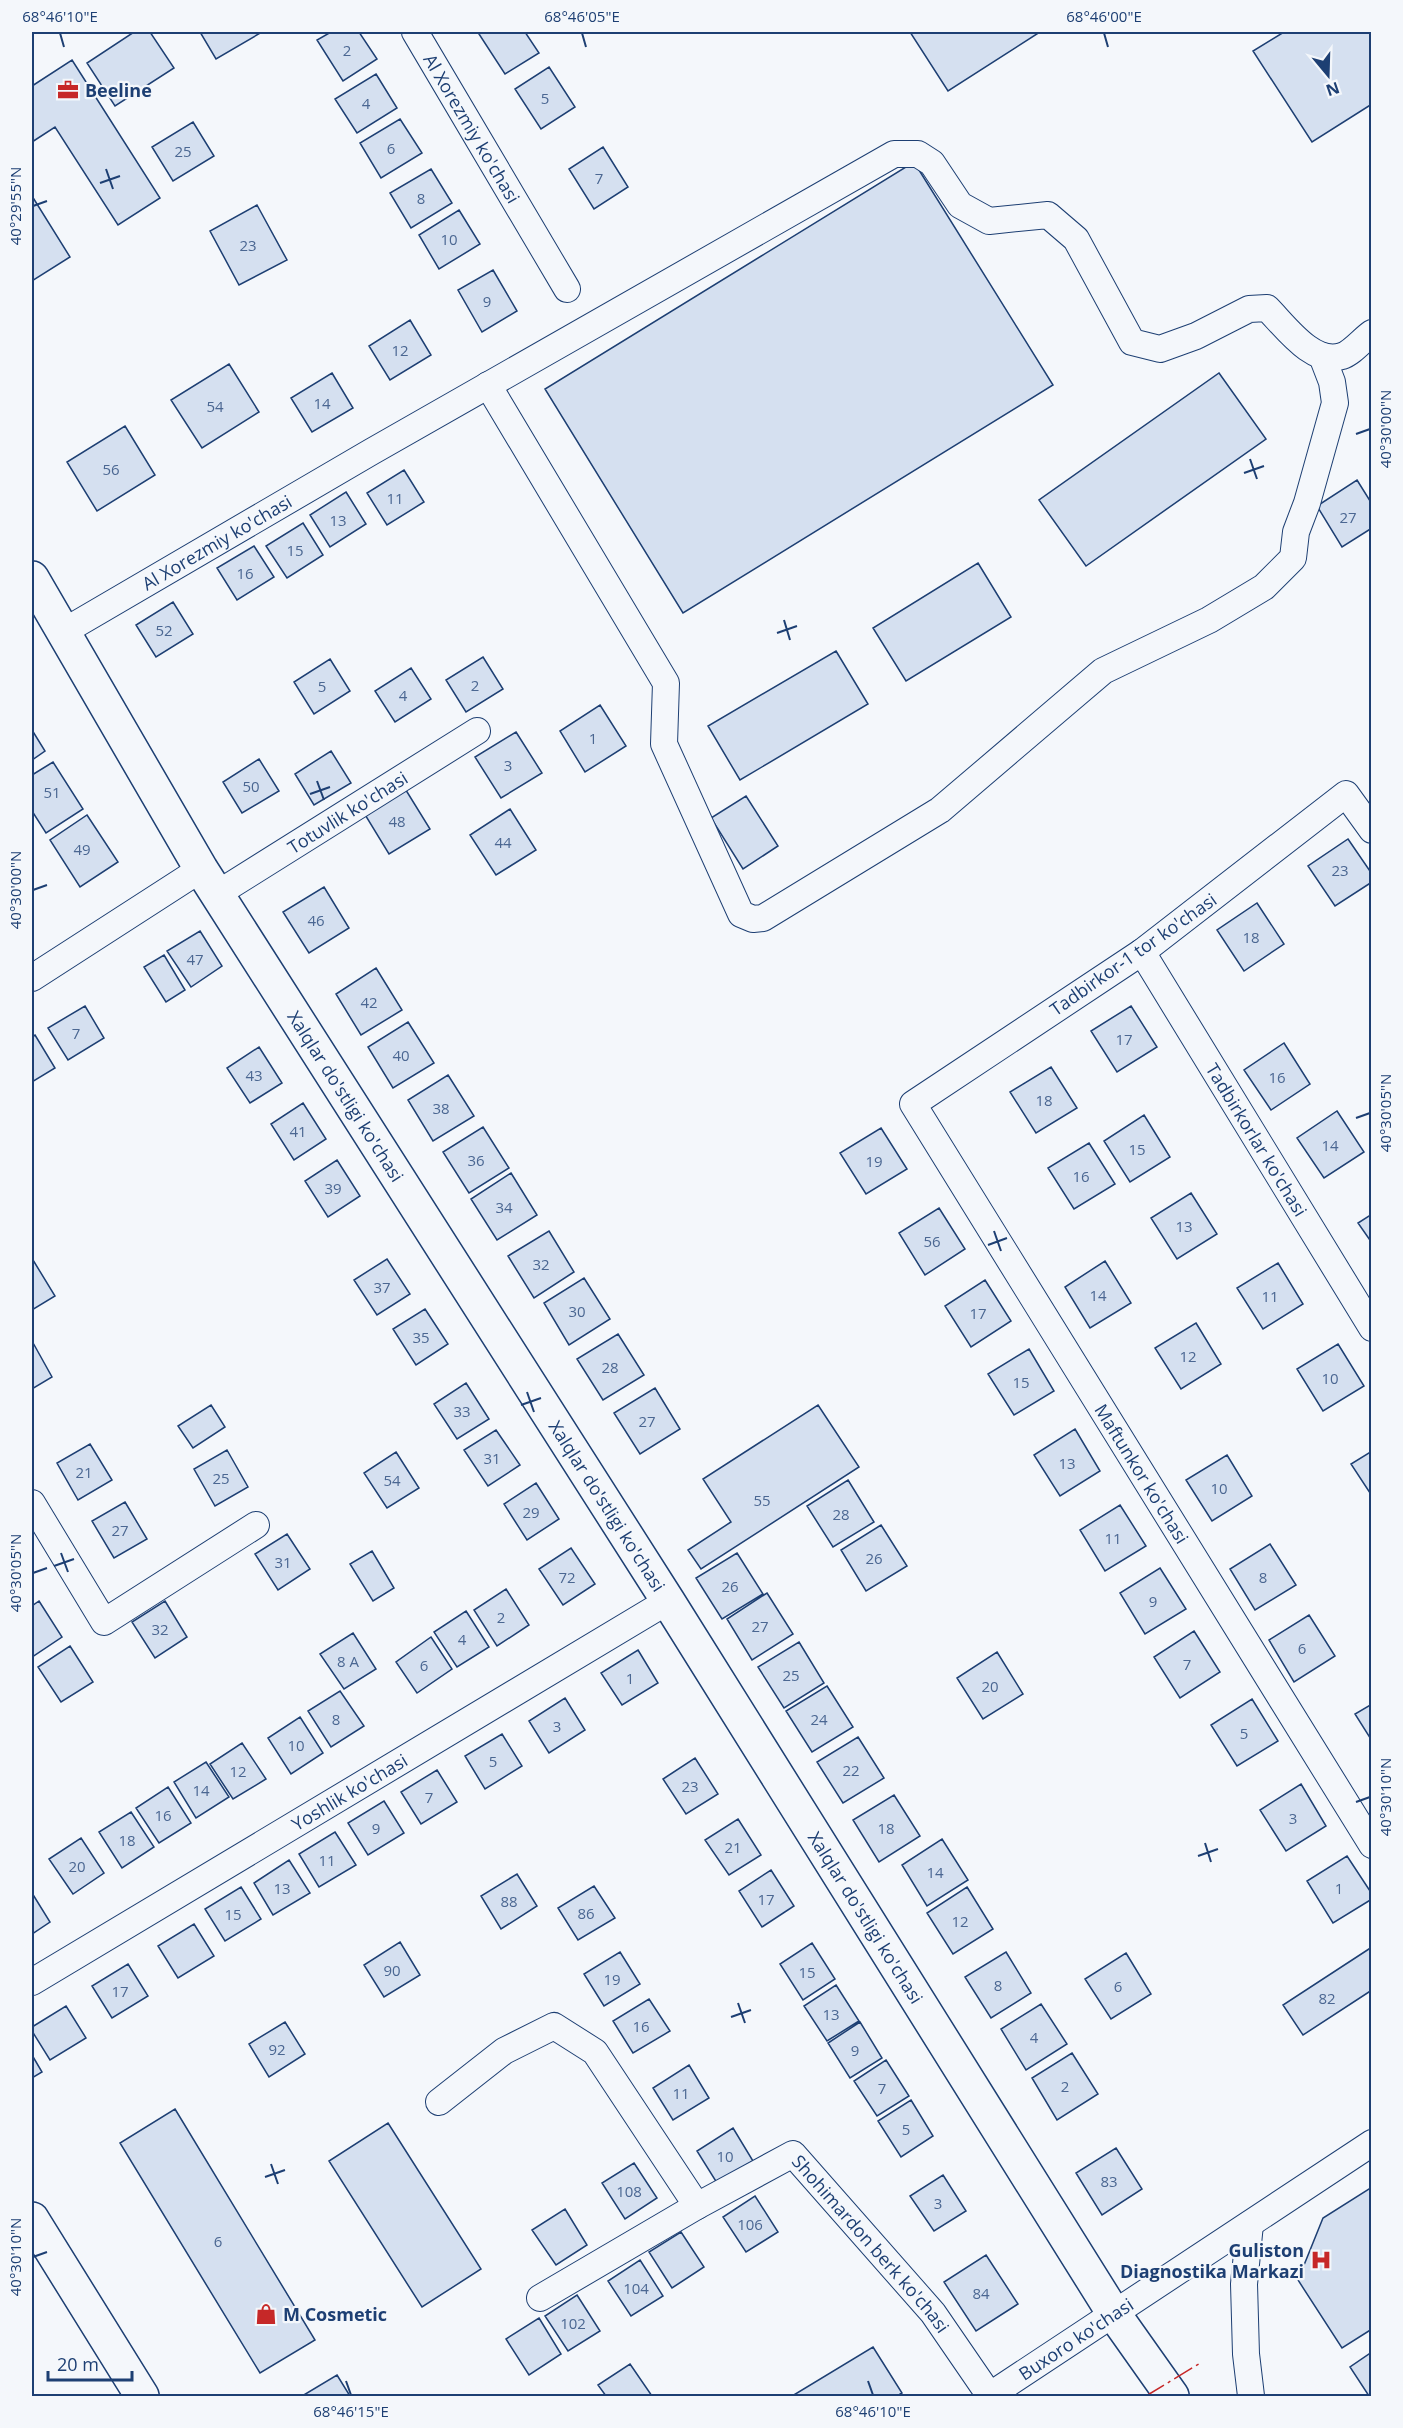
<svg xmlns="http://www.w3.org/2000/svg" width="1403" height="2428" font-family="'Open Sans',sans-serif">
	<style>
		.building { fill: #d5e0f0; stroke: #1d3f73; stroke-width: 1.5 }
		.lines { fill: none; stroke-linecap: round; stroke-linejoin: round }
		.street-casing { stroke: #1d3f73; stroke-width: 28 }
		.secondary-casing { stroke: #1d3f73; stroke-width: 36 }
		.street { stroke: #f4f7fb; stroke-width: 26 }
		.secondary { stroke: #f4f7fb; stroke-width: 33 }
		.power { stroke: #c62828; stroke-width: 1.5; stroke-dasharray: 21 4.5 3 4.5; stroke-linecap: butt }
		.ticks { fill: none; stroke: #1d3f73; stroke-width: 2 }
		.labels { text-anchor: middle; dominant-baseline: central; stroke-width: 4.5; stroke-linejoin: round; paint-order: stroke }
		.number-label { font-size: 15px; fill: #4b6792 }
		.poi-label { font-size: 18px; font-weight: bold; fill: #1d3f73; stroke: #f4f7fb; text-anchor: start }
		.street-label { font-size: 18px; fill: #1d3f73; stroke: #f4f7fb }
		.neatline { fill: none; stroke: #1d3f73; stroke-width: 2 }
		.ticks-label { font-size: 15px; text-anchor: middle; fill: #1d3f73 }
	</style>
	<rect width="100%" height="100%" fill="#f4f7fb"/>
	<path class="building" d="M134,32H150L174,68L115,106L87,63Z
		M200,32H262L216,59Z
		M331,32H359L377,59L343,81L317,40Z
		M483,32H525L539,53L505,74L479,34Z
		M910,32H1040L948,91Z
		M1284,32H1372V104L1312,142L1253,51Z
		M72,60L160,198L118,225L55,127L32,142V86Z
		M549,67L575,107L541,129L515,89Z
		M376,74L397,108L357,133L335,99Z
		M400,119L422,153L381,178L360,143Z
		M193,122L214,156L173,181L152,147Z
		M603,147L628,187L594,209L569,169Z
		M914,162L1053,385L683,613L545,389Z
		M431,169L452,203L411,228L390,193Z
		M32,196L70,257L32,281Z
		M257,205L287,260L239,285L210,231Z
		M459,210L480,244L439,269L419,235Z
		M493,270L517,311L482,332L458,290Z
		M410,320L431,355L390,380L369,346Z
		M229,364L259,412L202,448L171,400Z
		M332,373L353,408L312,432L291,398Z
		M1219,373L1266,439L1086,566L1039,500Z
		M125,426L155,475L97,511L67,462Z
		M404,470L424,502L387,525L367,493Z
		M1357,480L1372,504V528L1342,547L1317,506Z
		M346,492L366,524L330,547L310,515Z
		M303,523L323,555L287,578L266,546Z
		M254,546L274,577L237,600L217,568Z
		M978,563L1011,617L906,681L873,628Z
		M173,602L193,634L156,657L136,625Z
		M836,651L868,704L740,780L708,726Z
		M483,657L503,689L466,712L446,680Z
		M330,659L350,691L314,714L294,682Z
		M411,668L431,699L395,722L375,691Z
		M600,705L626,746L585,772L560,731Z
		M32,730L45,751L32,760Z
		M516,732L542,773L501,798L475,757Z
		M331,751L351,783L314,805L295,774Z
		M259,759L279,791L242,813L223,782Z
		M53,762L83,809L46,833L32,811V775Z
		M404,787L430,829L389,854L364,813Z
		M746,796L778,846L743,869L711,818Z
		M510,809L536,850L496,875L470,835Z
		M87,815L118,862L80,887L50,840Z
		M1348,839L1372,874V882L1335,906L1308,866Z
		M324,887L349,928L309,953L283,912Z
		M1257,903L1284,944L1244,971L1217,930Z
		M200,931L222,966L191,987L167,951Z
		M164,955L185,990L166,1002L144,967Z
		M376,968L402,1010L361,1035L336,994Z
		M85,1006L104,1038L68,1060L48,1028Z
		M1131,1006L1157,1047L1117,1072L1091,1031Z
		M408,1022L434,1063L393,1088L368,1047Z
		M35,1035L55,1068L32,1082V1037Z
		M1284,1043L1310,1084L1271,1110L1244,1070Z
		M259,1047L282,1083L250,1103L227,1068Z
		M1051,1067L1077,1108L1036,1133L1010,1092Z
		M448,1075L474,1116L433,1141L408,1100Z
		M303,1103L326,1139L294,1160L271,1124Z
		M1337,1111L1364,1152L1324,1178L1297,1138Z
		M1144,1115L1170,1157L1130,1182L1104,1141Z
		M483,1127L509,1168L469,1193L443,1152Z
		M881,1128L907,1169L866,1194L840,1153Z
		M1089,1143L1115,1184L1074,1209L1048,1168Z
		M337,1160L360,1196L328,1217L305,1181Z
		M511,1173L537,1215L497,1240L471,1199Z
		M1191,1193L1217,1234L1177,1259L1151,1218Z
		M939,1208L965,1249L925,1275L899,1233Z
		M1372,1214V1243L1358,1223Z
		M549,1231L574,1272L534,1298L508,1256Z
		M387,1259L410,1294L377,1315L354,1280Z
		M33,1260L55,1296L32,1310V1261Z
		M1105,1261L1131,1303L1090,1328L1065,1287Z
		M1278,1263L1303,1304L1263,1329L1237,1288Z
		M584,1278L610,1319L569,1345L544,1303Z
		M985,1280L1011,1321L971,1347L945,1306Z
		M425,1309L448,1344L416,1365L393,1329Z
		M1196,1323L1221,1364L1181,1389L1155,1348Z
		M618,1334L644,1375L603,1400L577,1359Z
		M32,1341L52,1377L32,1389Z
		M1338,1344L1364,1386L1323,1411L1297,1369Z
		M1029,1349L1054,1391L1014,1415L988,1374Z
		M466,1383L489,1419L457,1439L434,1404Z
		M655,1388L680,1429L640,1454L614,1413Z
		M211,1405L225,1427L193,1448L178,1426Z
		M818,1405L859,1467L701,1569L688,1550L731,1522L703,1479Z
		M1075,1429L1100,1471L1060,1496L1034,1455Z
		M496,1430L520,1465L488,1486L464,1450Z
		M90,1444L112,1480L78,1500L57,1463Z
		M227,1450L248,1487L215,1506L194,1469Z
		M1372,1451V1496L1351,1464Z
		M396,1452L419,1488L387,1508L364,1473Z
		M1227,1455L1252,1496L1212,1521L1186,1480Z
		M848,1480L874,1522L833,1547L807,1506Z
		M536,1483L559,1519L527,1540L504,1504Z
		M125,1502L147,1539L114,1558L92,1521Z
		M1120,1505L1146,1546L1105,1571L1080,1530Z
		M881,1525L907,1566L866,1591L841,1550Z
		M287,1534L310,1569L278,1590L255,1554Z
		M1270,1544L1296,1585L1255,1610L1230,1569Z
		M571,1548L595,1584L563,1605L539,1569Z
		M372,1551L394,1588L373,1601L350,1564Z
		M737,1553L763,1594L722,1619L696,1578Z
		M1160,1568L1186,1609L1145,1634L1120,1593Z
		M506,1589L529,1625L497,1646L474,1610Z
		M767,1593L793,1634L752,1660L727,1619Z
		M39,1601L62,1637L32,1657V1606Z
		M165,1601L187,1637L155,1658L132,1622Z
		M466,1611L489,1647L457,1667L434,1632Z
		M1309,1615L1335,1656L1294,1682L1269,1640Z
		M1194,1631L1220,1672L1180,1698L1154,1657Z
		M353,1633L376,1669L344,1689L320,1654Z
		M431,1637L452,1669L417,1693L396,1662Z
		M799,1642L824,1683L784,1708L758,1667Z
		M70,1646L93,1682L61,1702L38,1667Z
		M638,1650L658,1683L622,1705L601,1673Z
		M997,1652L1023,1694L983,1719L957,1678Z
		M827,1686L853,1727L812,1752L786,1711Z
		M340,1691L364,1726L331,1747L308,1711Z
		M565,1698L585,1730L549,1753L529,1721Z
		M1252,1699L1278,1741L1237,1766L1211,1725Z
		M1372,1704V1741L1355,1714Z
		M300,1717L323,1753L291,1774L268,1738Z
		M502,1734L522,1766L485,1789L465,1756Z
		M858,1737L884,1778L843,1803L817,1762Z
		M242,1743L266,1779L233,1799L210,1764Z
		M695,1758L718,1794L686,1814L663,1779Z
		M206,1762L229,1797L196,1818L174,1782Z
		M437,1770L457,1802L421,1824L401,1792Z
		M1301,1784L1326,1826L1286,1851L1260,1810Z
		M168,1787L191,1823L159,1843L136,1808Z
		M894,1795L920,1836L879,1862L853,1820Z
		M384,1801L404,1833L368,1855L348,1823Z
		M131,1812L154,1847L122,1868L99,1832Z
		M738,1819L761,1855L729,1875L705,1840Z
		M335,1832L356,1865L319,1887L299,1854Z
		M81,1838L104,1873L73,1894L49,1859Z
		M942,1839L968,1880L927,1906L902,1865Z
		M1347,1856L1372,1894V1899L1333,1923L1307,1881Z
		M289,1860L310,1893L273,1915L254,1883Z
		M771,1870L794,1906L762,1927L739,1891Z
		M517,1874L537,1906L501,1929L481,1896Z
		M594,1886L615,1918L578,1940L558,1908Z
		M241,1887L261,1919L225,1941L205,1909Z
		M967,1887L993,1929L953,1954L927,1913Z
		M32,1893L50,1922L32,1934Z
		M194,1924L214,1956L178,1978L158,1946Z
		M400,1942L420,1975L384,1997L364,1965Z
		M812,1943L835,1979L803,2000L780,1964Z
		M1372,1947V1990L1303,2035L1283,2005Z
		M620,1952L640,1984L604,2006L584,1974Z
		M1006,1952L1031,1993L991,2018L965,1977Z
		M1126,1953L1151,1994L1111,2019L1085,1979Z
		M128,1964L148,1996L112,2018L92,1986Z
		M836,1985L859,2021L827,2041L804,2006Z
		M649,1999L670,2031L633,2053L613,2021Z
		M1041,2004L1067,2044L1026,2070L1001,2029Z
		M66,2006L86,2038L50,2060L32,2031V2027Z
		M285,2022L305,2054L269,2077L249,2044Z
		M860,2022L882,2058L850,2078L828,2043Z
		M1072,2053L1098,2094L1057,2120L1032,2078Z
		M32,2055L42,2072L32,2078Z
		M886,2060L909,2096L877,2116L854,2081Z
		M689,2065L709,2098L673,2120L653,2088Z
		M911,2100L933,2136L901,2157L878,2121Z
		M175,2109L315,2340L260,2373L120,2143Z
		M388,2123L481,2269L422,2307L329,2161Z
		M733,2128L753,2161L717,2183L697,2151Z
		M1116,2148L1142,2189L1102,2215L1076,2173Z
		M634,2163L657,2198L625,2219L602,2183Z
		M943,2175L966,2211L934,2231L910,2196Z
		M1372,2187V2329L1342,2348L1298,2280L1323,2218Z
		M755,2196L778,2232L746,2252L723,2217Z
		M565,2209L587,2245L556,2265L532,2230Z
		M681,2232L704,2267L672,2288L649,2252Z
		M986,2255L1018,2304L976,2331L944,2282Z
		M640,2260L663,2296L631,2316L608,2281Z
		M577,2295L600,2331L568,2351L545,2316Z
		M539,2318L561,2354L529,2375L506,2339Z
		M873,2347L902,2393L897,2396H792Z
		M1372,2352V2396H1369L1350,2367Z
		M630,2364L652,2396H606L598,2385Z
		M337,2375L350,2396H302Z"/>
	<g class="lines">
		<defs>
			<g id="street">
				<path id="s1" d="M415,32L567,289"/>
				<path d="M488,385L666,683L664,744L741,914L753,919L763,918L940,810L1103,671L1209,620L1264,587L1293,558L1296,532L1307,503L1335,403L1332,382L1322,356"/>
				<path id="s2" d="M63,632L371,452L894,154H918L932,163L960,205L989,221L1048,215L1076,239L1132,342L1160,349L1196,336L1249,309L1267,308C1285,326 1313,366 1342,356C1352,353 1363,339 1372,333"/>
				<path id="s3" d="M1372,830L1346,794L1142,952L913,1104L1372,1845"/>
				<path id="s4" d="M217,894L477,731"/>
				<path id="s5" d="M1142,952L1372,1328"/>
				<path d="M32,978L201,869"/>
				<path d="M32,1503L104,1622L256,1525"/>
				<path id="s6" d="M32,1982L668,1601"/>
				<path d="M439,2102L504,2051L554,2026L595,2052L697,2206"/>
				<path d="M1250,2224L1244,2284L1246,2354L1251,2396"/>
				<path id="s7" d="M540,2298L697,2206L793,2154L933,2313L990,2396"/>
				<path id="s8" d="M989,2396L1372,2143"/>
			</g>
			<g id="secondary">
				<path id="s9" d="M32,578L201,869L668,1601L1114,2314L1172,2396"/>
				<path d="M32,2219L142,2396"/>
			</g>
		</defs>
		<use href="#street" class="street-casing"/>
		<use href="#secondary" class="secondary-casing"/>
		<use href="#street" class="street"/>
		<use href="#secondary" class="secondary"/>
		<path class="power" d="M1146,2396L1202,2362"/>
	</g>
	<path class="ticks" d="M60,33L64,47M582,33L586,47M1104,33L1108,47M106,169L113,189M100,183L120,176M33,206L47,201M1356,434L1370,429M1250,459L1257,479M1244,473L1264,466M784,620L790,640M777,633L797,626M317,781L324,800M310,794L330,787M33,890L47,885M1356,1118L1370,1113M994,1231L1001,1251M988,1245L1007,1238M527,1392L534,1412M521,1405L541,1398M61,1553L68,1572M54,1566L74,1559M33,1573L47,1568M1356,1802L1370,1797M1205,1843L1211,1862M1198,1856L1218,1849M738,2003L745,2023M731,2017L751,2010M271,2164L278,2184M265,2177L285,2170M33,2257L47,2252M346,2381L351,2395M868,2381L873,2395"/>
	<defs>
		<symbol id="office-bare" viewBox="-9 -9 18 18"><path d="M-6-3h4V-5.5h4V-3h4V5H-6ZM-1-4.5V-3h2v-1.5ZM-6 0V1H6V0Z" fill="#c62828" stroke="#f4f7fb" stroke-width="2.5" paint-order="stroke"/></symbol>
		<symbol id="hospital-bare" viewBox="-9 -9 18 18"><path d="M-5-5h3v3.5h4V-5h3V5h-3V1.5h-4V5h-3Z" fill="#c62828" stroke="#f4f7fb" stroke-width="2.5" paint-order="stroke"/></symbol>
		<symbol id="shop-bare" viewBox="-9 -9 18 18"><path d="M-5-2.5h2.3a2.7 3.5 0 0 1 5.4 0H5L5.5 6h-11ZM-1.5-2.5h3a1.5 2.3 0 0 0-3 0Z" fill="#c62828" stroke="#f4f7fb" stroke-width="2.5" paint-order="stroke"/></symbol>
	</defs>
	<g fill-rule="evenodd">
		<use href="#office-bare" x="53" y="75" width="30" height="30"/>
		<use href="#hospital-bare" x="1306" y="2245" width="30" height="30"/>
		<use href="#shop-bare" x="251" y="2299" width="30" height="30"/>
	</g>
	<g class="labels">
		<g class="number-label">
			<text x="347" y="50">2</text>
			<text x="545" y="98">5</text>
			<text x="366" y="103">4</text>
			<text x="391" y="148">6</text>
			<text x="183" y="151">25</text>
			<text x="599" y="178">7</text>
			<text x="421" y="198">8</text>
			<text x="449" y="239">10</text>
			<text x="248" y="245">23</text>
			<text x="487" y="301">9</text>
			<text x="400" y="350">12</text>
			<text x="322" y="403">14</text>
			<text x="215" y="406">54</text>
			<text x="111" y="469">56</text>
			<text x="395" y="498">11</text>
			<text x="1348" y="517">27</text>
			<text x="338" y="520">13</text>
			<text x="295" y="550">15</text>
			<text x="245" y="573">16</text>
			<text x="164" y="630">52</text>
			<text x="475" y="685">2</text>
			<text x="322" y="686">5</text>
			<text x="403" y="695">4</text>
			<text x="593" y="738">1</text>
			<text x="508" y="765">3</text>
			<text x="251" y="786">50</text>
			<text x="52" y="792">51</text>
			<text x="397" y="821">48</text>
			<text x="503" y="842">44</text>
			<text x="82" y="849">49</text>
			<text x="1340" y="870">23</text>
			<text x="316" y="920">46</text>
			<text x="1251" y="937">18</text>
			<text x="195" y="959">47</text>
			<text x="369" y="1002">42</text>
			<text x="76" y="1033">7</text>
			<text x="1124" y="1039">17</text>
			<text x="401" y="1055">40</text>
			<text x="254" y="1075">43</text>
			<text x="1277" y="1077">16</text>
			<text x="1044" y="1100">18</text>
			<text x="441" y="1108">38</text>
			<text x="298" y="1131">41</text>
			<text x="1330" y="1145">14</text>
			<text x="1137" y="1149">15</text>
			<text x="476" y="1160">36</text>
			<text x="874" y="1161">19</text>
			<text x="1081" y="1176">16</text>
			<text x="333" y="1188">39</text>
			<text x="504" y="1207">34</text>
			<text x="1184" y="1226">13</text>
			<text x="932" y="1241">56</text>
			<text x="541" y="1264">32</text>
			<text x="382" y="1287">37</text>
			<text x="1098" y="1295">14</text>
			<text x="1270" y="1296">11</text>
			<text x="577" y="1311">30</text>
			<text x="978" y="1313">17</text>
			<text x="421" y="1337">35</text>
			<text x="1188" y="1356">12</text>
			<text x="610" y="1367">28</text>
			<text x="1330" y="1378">10</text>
			<text x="1021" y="1382">15</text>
			<text x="462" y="1411">33</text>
			<text x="647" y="1421">27</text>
			<text x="492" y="1458">31</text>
			<text x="1067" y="1463">13</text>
			<text x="84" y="1472">21</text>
			<text x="221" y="1478">25</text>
			<text x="392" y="1480">54</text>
			<text x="1219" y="1488">10</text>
			<text x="762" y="1500">55</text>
			<text x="531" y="1512">29</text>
			<text x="841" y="1514">28</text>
			<text x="120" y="1530">27</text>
			<text x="1113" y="1538">11</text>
			<text x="874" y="1558">26</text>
			<text x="283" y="1562">31</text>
			<text x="567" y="1577">72</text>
			<text x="1263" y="1577">8</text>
			<text x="730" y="1586">26</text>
			<text x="1153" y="1601">9</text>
			<text x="501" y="1617">2</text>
			<text x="760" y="1626">27</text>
			<text x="160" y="1629">32</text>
			<text x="462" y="1639">4</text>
			<text x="1302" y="1648">6</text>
			<text x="348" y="1661">8 А</text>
			<text x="1187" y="1664">7</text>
			<text x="424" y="1665">6</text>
			<text x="791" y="1675">25</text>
			<text x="630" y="1678">1</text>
			<text x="990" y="1686">20</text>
			<text x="336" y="1719">8</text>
			<text x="819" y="1719">24</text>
			<text x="557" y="1726">3</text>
			<text x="1244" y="1733">5</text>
			<text x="296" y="1745">10</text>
			<text x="493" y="1761">5</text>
			<text x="851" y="1770">22</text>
			<text x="238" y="1771">12</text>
			<text x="690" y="1786">23</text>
			<text x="201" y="1790">14</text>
			<text x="429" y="1797">7</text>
			<text x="163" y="1815">16</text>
			<text x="1293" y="1818">3</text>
			<text x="376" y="1828">9</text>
			<text x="886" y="1828">18</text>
			<text x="127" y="1840">18</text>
			<text x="733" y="1847">21</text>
			<text x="327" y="1860">11</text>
			<text x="77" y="1866">20</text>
			<text x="935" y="1872">14</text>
			<text x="282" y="1888">13</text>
			<text x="1339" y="1888">1</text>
			<text x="766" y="1899">17</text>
			<text x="509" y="1901">88</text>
			<text x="586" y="1913">86</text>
			<text x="233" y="1914">15</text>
			<text x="960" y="1921">12</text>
			<text x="392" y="1970">90</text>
			<text x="807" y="1972">15</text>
			<text x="612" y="1979">19</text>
			<text x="998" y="1985">8</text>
			<text x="1118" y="1986">6</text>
			<text x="120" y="1991">17</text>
			<text x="1327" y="1998">82</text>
			<text x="831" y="2014">13</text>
			<text x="641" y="2026">16</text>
			<text x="1034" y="2037">4</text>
			<text x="277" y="2049">92</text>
			<text x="855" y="2050">9</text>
			<text x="1065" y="2086">2</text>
			<text x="882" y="2088">7</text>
			<text x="681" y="2093">11</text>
			<text x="906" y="2129">5</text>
			<text x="725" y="2156">10</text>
			<text x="1109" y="2181">83</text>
			<text x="629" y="2191">108</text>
			<text x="938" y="2203">3</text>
			<text x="750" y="2224">106</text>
			<text x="218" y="2241">6</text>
			<text x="636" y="2288">104</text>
			<text x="981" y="2293">84</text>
			<text x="573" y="2323">102</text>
		</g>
		<g class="poi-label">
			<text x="85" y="90">Beeline</text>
			<text x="1304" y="2250" text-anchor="end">Guliston<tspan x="1304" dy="21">Diagnostika Markazi</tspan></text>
			<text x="283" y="2314">M Cosmetic</text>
		</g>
		<g class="street-label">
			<text stroke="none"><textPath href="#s1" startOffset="112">Al Xorezmiy ko'chasi</textPath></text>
			<text stroke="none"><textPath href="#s2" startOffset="178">Al Xorezmiy ko'chasi</textPath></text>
			<text stroke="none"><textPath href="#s4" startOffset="154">Totuvlik ko'chasi</textPath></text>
			<text transform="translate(1133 954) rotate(-35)">Tadbirkor-1 tor ko'chasi</text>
			<text stroke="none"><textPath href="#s9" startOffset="606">Xalqlar do'stligi ko'chasi</textPath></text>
			<text stroke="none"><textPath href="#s5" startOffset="220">Tadbirkorlar ko'chasi</textPath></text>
			<text stroke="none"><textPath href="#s3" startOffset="1012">Maftunkor ko'chasi</textPath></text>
			<text stroke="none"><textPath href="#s9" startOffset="1092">Xalqlar do'stligi ko'chasi</textPath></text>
			<text stroke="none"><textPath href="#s6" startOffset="370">Yoshlik ko'chasi</textPath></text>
			<text stroke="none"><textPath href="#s9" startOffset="1578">Xalqlar do'stligi ko'chasi</textPath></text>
			<text stroke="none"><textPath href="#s7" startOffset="410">Shohimardon berk ko'chasi</textPath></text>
			<text stroke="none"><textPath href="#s8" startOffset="104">Buxoro ko'chasi</textPath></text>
		</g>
	</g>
	<rect width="1403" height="2428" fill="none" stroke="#f4f7fb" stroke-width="66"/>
	<g transform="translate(1328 75) rotate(161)" stroke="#f4f7fb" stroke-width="4.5" paint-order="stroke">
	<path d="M0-4.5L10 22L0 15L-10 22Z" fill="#1d3f73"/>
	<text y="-9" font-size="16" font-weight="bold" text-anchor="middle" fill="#1d3f73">N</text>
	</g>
	<path d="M48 2371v9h84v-9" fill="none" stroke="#1d3f73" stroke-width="3"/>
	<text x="57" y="2371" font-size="18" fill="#1d3f73" stroke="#f4f7fb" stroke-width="4.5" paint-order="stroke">20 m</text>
	<rect x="33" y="33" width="1337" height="2362" class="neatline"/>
	<g class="ticks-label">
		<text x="60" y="22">68°46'10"E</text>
		<text x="582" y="22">68°46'05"E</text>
		<text x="1104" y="22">68°46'00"E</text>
		<text transform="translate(16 206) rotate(-90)" y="5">40°29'55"N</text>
		<text transform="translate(1386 429) rotate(-90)" y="5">40°30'00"N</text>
		<text transform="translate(16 890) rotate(-90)" y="5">40°30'00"N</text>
		<text transform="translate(1386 1113) rotate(-90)" y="5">40°30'05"N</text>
		<text transform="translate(16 1573) rotate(-90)" y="5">40°30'05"N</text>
		<text transform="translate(1386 1797) rotate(-90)" y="5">40°30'10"N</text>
		<text transform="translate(16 2257) rotate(-90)" y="5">40°30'10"N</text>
		<text x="351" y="2417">68°46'15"E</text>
		<text x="873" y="2417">68°46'10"E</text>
	</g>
</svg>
